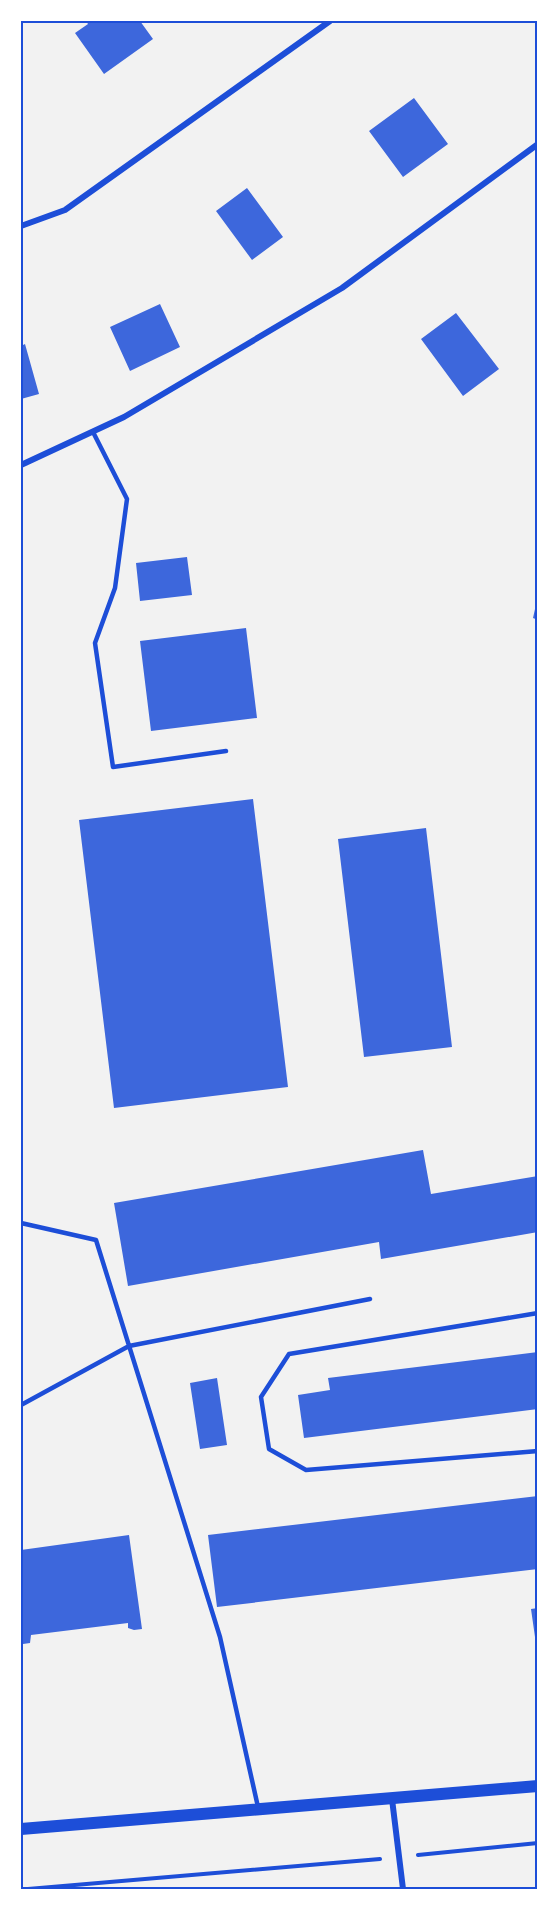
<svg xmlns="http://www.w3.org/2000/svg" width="559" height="1910" font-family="'Crimson Pro',serif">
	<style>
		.building { fill: #3d67dc }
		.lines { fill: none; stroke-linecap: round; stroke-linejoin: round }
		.path { stroke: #1d4ed8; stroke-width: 4 }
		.service { stroke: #1d4ed8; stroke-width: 4.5 }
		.minor { stroke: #1d4ed8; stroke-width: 6 }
		.secondary { stroke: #1d4ed8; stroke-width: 12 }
		.neatline { fill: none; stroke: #1d4ed8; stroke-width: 2 }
	</style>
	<rect width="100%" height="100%" fill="#f2f2f2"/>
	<path class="building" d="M86,21H140L153,39L104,74L75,33L88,24Z
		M414,98L448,144L403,177L369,131Z
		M247,188L283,237L252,260L216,211Z
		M160,304L180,347L130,371L110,327Z
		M456,313L499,369L463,396L421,339Z
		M25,344L39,394L21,399V346Z
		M187,557L192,595L140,601L136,563Z
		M537,600H538V620L533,618Z
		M246,628L257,718L151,731L140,641Z
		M253,799L288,1087L114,1108L79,820Z
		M426,828L452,1047L364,1057L338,839Z
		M423,1150L431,1194L538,1176V1232L381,1259L379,1242L128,1286L114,1203Z
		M538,1352V1409L304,1438L298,1395L330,1390L328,1378Z
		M217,1378L227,1445L200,1449L190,1383Z
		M538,1496V1569L217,1607L208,1535Z
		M129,1535L142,1629L134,1630L128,1628V1623L31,1635L30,1643L23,1644L21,1638V1550Z
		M538,1608V1644H536L531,1609Z"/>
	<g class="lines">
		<path class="path" d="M418,1855L538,1843
			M28,1889L380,1859"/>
		<path class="service" d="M93,432L127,499L115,588L95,643L113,767L226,751
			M21,1223L96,1240L220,1637L258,1807
			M538,1313L289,1354L261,1397L269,1449L306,1470L538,1451
			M21,1405L129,1346L370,1299"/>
		<path class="minor" d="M21,226L65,210L330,21
			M21,465L124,417L342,288L538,144
			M392,1799L403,1889"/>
		<path class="secondary" d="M21,1829L538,1786"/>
	</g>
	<rect width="559" height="1910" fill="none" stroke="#ffffff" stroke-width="45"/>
	<rect x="22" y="22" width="514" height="1866" class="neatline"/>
</svg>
